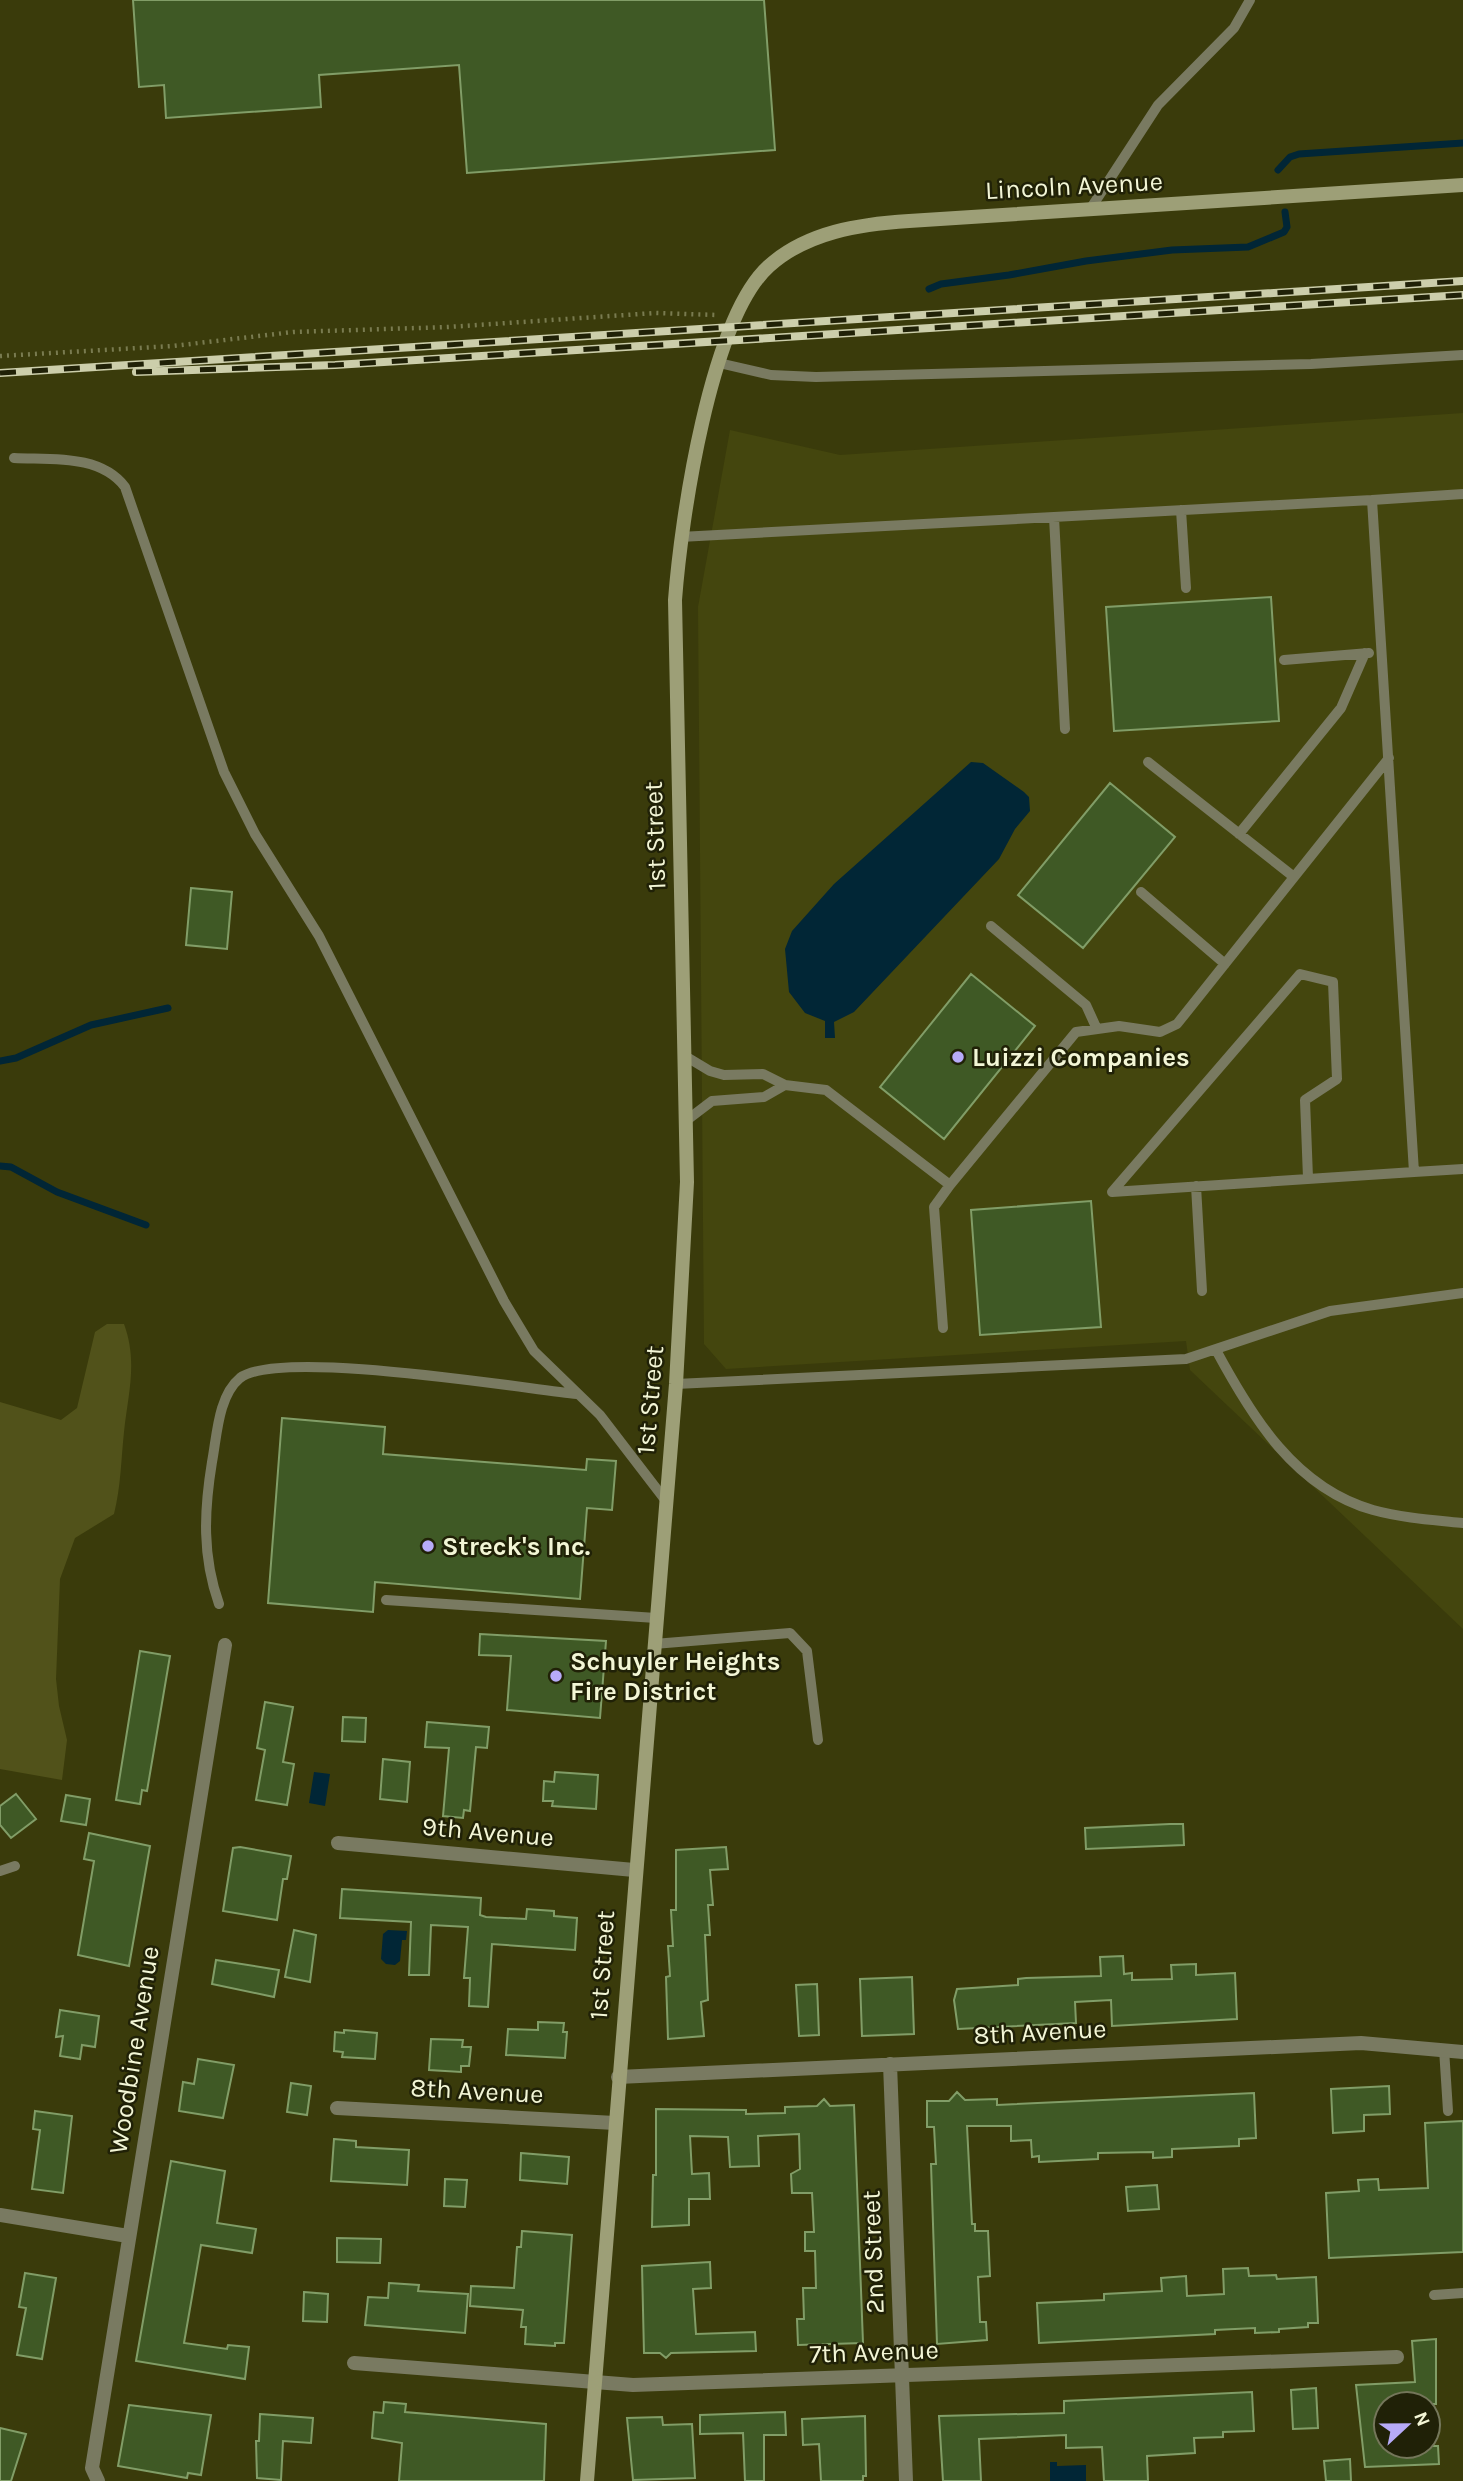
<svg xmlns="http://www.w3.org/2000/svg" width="1463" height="2481" font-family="Karla,sans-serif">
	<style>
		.built { fill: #44460e }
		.green { fill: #51521a }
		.water { fill: #012636 }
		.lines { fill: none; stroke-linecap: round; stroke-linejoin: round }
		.stream { stroke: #012636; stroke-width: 7 }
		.building { fill: #3f5925; stroke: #819d67; stroke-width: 2 }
		.path { stroke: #797b50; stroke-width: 4.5; stroke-dasharray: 2 5; stroke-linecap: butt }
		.lane { stroke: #797a61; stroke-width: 10 }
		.street { stroke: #797a61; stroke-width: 14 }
		.secondary { stroke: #9d9f77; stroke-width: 14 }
		.rail-casing { stroke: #ccceab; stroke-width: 8 }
		.rail { stroke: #202107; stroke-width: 5; stroke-dasharray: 16; stroke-linecap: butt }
		.poi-dot { fill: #b7abf8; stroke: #202107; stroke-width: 2.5 }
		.labels { text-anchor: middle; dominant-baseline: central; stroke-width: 5; stroke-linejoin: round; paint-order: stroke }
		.street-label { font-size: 26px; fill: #f3f6d6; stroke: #202107 }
		.poi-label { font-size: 26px; font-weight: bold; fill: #f3f6d6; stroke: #202107; text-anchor: start }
	</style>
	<rect width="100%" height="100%" fill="#3a3b0b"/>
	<path class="built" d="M1463,413V1629L1190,1370L1186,1341L726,1369L704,1344L698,607L730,430L840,455Z"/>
	<path class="green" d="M107,1324H124C138,1362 128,1394 124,1432C121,1460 121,1486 114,1514L75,1538L60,1579L56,1679L59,1706L67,1740L62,1780L0,1769V1402L61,1420L77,1408L95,1332Z"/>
	<path class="water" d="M971,762L983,763L1024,792L1029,797L1030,811L1015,829L999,859L854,1012L834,1022L835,1038H825V1021L805,1013L789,992L785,949L792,931L834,884Z
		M314,1772L330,1774L325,1806L309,1803Z
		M388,1930L407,1931L406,1940H402L400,1961L395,1965L386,1964L381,1959L383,1934Z
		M1050,2462H1057V2466L1086,2465V2481H1050Z"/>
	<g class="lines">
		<path class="stream" d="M1278,170L1290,157L1299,154L1463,143
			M929,289L941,284L1009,275L1086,261L1172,250L1248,247L1284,232L1287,227L1285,212
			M0,1061L16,1058L91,1025L168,1008
			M0,1166L11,1167L57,1192L146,1225"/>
	</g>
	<path class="building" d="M133,0H764L775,150L467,173L459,65L319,75L321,107L166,118L164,85L139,87Z
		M1271,597L1279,721L1114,731L1106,607Z
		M1110,783L1175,837L1083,948L1018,895Z
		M191,888L232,892L227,949L186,945Z
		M971,974L1035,1026L944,1139L880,1087Z
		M1091,1201L1101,1327L980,1335L971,1210Z
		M282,1418L385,1427L383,1454L586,1470L587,1459L616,1461L612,1510L587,1508L580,1599L375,1582L373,1612L268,1603Z
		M480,1634L606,1641L600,1718L507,1710L511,1656L479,1655Z
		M140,1651L170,1656L147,1791L142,1790L140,1804L116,1800Z
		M265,1702L293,1707L283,1762L294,1764L287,1805L256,1800L265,1750L257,1748Z
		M343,1717L366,1718L365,1742L342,1741Z
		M427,1722L489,1727L487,1748L476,1747L470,1811L464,1810L463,1818L443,1816L449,1748L425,1747Z
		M383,1759L410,1762L407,1802L380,1799Z
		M555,1772L598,1775L596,1809L552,1806L553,1801H543L544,1781L554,1782Z
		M16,1794L36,1819L11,1838L0,1825V1806Z
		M66,1795L90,1799L86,1825L61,1821Z
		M1170,1824H1183L1184,1845L1086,1849L1085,1828Z
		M89,1833L150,1846L129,1966L78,1955L94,1861L84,1859Z
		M240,1847L291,1856L287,1879H283L277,1920L223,1911L233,1848Z
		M726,1847L728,1869L710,1870L713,1905H708L710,1935H705L708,2000L701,2002L704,2036L668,2039L666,1977L670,1976L668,1946H673L671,1910H676V1850Z
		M342,1889L481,1898L480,1915L486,1917L526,1919L527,1909L554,1911V1916L577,1918L575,1950L492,1944L488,2007L469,2006L470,1978H464L468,1927L431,1925L429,1975H409L411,1922L340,1918Z
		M294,1930L316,1935L310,1982L285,1977Z
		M1123,1956L1124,1974L1132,1973V1980L1172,1979L1171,1965L1196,1964V1975L1235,1973L1237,2019L1112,2026L1111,2000L1075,2002L1076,2023L958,2029L954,2000L957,1989L1018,1985V1979L1026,1978L1101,1976L1100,1957Z
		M216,1960L279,1970L274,1997L212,1984Z
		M912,1977L914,2034L862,2036L860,1979Z
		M817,1984L819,2035L799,2036L796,1985Z
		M60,2010L99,2016L95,2047L82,2045L80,2059L60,2056L63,2036L56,2037Z
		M538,2022L564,2023L563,2032H567L565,2058L506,2055L508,2029L538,2030Z
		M344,2030L377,2033L375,2059L342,2057L343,2052L334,2051L335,2032L344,2033Z
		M431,2039L463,2040L462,2047H471L469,2066H461V2072L429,2070Z
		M198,2059L234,2065L223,2118L179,2111L183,2082L194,2084Z
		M291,2083L311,2086L307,2115L287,2112Z
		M1389,2086L1390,2114L1364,2115V2131L1333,2133L1331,2089Z
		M957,2092L965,2100L997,2099V2105L1254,2093L1256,2138L1239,2139V2146L1172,2149V2157L1153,2158V2152L1098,2153V2159L1039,2162V2156L1032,2157L1031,2140L1011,2141V2126H967L972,2224H975V2231H988L990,2276L978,2277L980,2322H986L987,2340L937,2344L931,2164H936L934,2127H927V2101H949Z
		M824,2099L830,2106L854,2105L863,2343L798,2345L797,2319H804L803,2288H816L815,2251H805V2232H814L812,2193H792L791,2174L800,2169L799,2134L758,2136L759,2166L730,2167L728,2137L690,2136L692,2174L709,2173L710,2199H689V2225L652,2227L653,2175H656V2109L746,2110V2114L785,2113V2107L817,2106Z
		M35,2111L72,2116L63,2193L32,2189L40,2130L33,2129Z
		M1463,2121V2252L1329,2258L1326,2193L1359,2191L1358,2180L1378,2179L1379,2190L1428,2188L1425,2123Z
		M334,2139L356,2141V2147L409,2150L407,2185L331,2181Z
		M521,2153L569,2157L567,2184L520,2180Z
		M171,2161L225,2171L217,2223L256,2229L252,2253L201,2245L184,2343L227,2349L228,2345L249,2347L245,2379L136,2361Z
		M445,2179L467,2180L465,2207L444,2206Z
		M1157,2185L1159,2209L1128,2211L1126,2187Z
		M522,2231L572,2235L564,2343H555V2346L525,2344L526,2327H521L523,2310L470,2306L471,2286L514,2288L517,2247H521Z
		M337,2238L381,2239L380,2263L337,2262Z
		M710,2262L711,2288L693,2289L696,2334L755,2332L756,2351L671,2353L666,2358L660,2353H644L642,2266Z
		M1248,2268L1249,2276L1276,2275L1277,2279L1316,2277L1318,2323H1308V2327L1279,2329V2332L1255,2333V2328L1215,2330V2334L1039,2343L1037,2303L1104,2300V2294L1162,2291L1161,2278L1186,2276L1187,2296L1224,2294L1223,2269Z
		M25,2273L56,2278L42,2359L17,2355L26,2308L19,2307Z
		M389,2283L419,2285L418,2291L468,2294L465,2333L365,2325L368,2297L388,2298Z
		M304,2292L328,2294L327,2322L303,2321Z
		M1436,2339V2404H1386V2446H1438L1439,2464L1365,2467L1356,2385L1415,2382L1412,2341Z
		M1316,2388L1318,2428L1293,2429L1291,2390Z
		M1252,2392L1254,2431L1223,2432V2437L1194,2438L1195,2453L1147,2456L1148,2481H1104L1102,2447L1066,2448V2435L979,2439L981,2481H943L939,2416L1064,2413V2401Z
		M384,2402L406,2404L405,2412L546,2424L544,2481H399L402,2443L372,2438L374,2412L383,2413Z
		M129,2405L211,2415L201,2475L188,2473L187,2478L118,2466Z
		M785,2412L786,2435H764V2481H745L743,2433L700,2434V2415Z
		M260,2414L313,2418L311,2443L283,2441L281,2480L257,2478L256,2441H259Z
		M865,2416L866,2476H863V2481H821L819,2444L803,2445L802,2419Z
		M662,2417L663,2425L692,2424L695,2478L633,2480L627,2418Z
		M0,2428L26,2434L11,2481H0Z
		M1350,2459L1351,2481H1326L1324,2461Z"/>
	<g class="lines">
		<path class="path" d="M0,356L173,346L293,332L448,327L655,313L718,315"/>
		<path class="lane" d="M1089,211L1158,105L1234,28L1250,0
			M719,363L771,375L816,377L1311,364L1463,355
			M14,458C51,460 100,454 125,487L224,772L255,834L319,936L504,1301L534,1351L600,1415L666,1501
			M1372,500L1463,494
			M1181,510L1186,588
			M1054,517L1065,729
			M680,537L1372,500L1414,1172L1463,1169
			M1284,660L1369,653
			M1148,762L1294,877
			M1239,834L1341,708L1365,653
			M1141,892L1225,964
			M991,926L1086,1005L1096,1027
			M685,1056L710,1071L724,1075L763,1074L785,1085L826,1090L950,1185L934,1207L943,1328
			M687,1120L712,1101L764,1097L785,1085
			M950,1185L1076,1032L1119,1026L1160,1032L1177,1024L1389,758
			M1196,1186L1202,1291
			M1112,1192L1300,974L1333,982L1337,1079L1305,1100L1308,1178
			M1112,1192L1414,1172
			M1216,1350C1252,1417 1295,1488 1373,1510C1402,1518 1433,1520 1463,1523
			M676,1384L1186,1359L1330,1311L1463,1293
			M386,1600L656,1618
			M219,1604C202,1556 204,1511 212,1462C217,1436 218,1396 240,1378C279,1348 519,1388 577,1394
			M654,1644L790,1633L807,1651L818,1740
			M0,1871L15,1866
			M1444,2049L1448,2111
			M1434,2295L1463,2293"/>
		<path class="street" d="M338,1843L634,1870
			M890,2064L906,2481
			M618,2077L1361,2043L1463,2052
			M337,2108L615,2123
			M0,2215L128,2236
			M354,2363L633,2385L1397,2357
			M98,2481L92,2468L225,1645"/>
		<path class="secondary" d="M587,2481L676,1384L687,1182L675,600C681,520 710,319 769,266C807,232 860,224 909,221L1463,185"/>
		<defs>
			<path id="rail" d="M136,372L335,365L1463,295
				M0,373L1463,281"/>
		</defs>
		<use href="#rail" class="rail-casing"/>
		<use href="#rail" class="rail"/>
	</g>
	<g class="poi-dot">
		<circle cx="958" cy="1057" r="7"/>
		<circle cx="428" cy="1546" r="7"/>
		<circle cx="556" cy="1676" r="7"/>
	</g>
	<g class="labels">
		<g class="street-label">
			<text transform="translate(1074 186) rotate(-3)">Lincoln Avenue</text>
			<text transform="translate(655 836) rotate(-92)">1st Street</text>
			<text transform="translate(650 1400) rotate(-85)">1st Street</text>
			<text transform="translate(488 1832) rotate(5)">9th Avenue</text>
			<text transform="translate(602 1965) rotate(-86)">1st Street</text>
			<text transform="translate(1040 2032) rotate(-3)">8th Avenue</text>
			<text transform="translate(134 2050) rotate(-81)">Woodbine Avenue</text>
			<text transform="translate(477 2091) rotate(3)">8th Avenue</text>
			<text transform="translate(873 2252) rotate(-92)">2nd Street</text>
			<text transform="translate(874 2352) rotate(-2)">7th Avenue</text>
		</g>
		<g class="poi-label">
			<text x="972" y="1057">Luizzi Companies</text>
			<text x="442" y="1546">Streck's Inc.</text>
			<text x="570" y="1661">Schuyler Heights<tspan x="570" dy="30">Fire District</tspan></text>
		</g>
	</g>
	<g transform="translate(1407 2425) rotate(68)"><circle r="33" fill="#202107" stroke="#74765a" stroke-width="2"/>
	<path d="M0-5L12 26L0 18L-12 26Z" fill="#b7abf8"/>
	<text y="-10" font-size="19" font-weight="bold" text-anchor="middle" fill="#f3f6d6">N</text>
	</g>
</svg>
